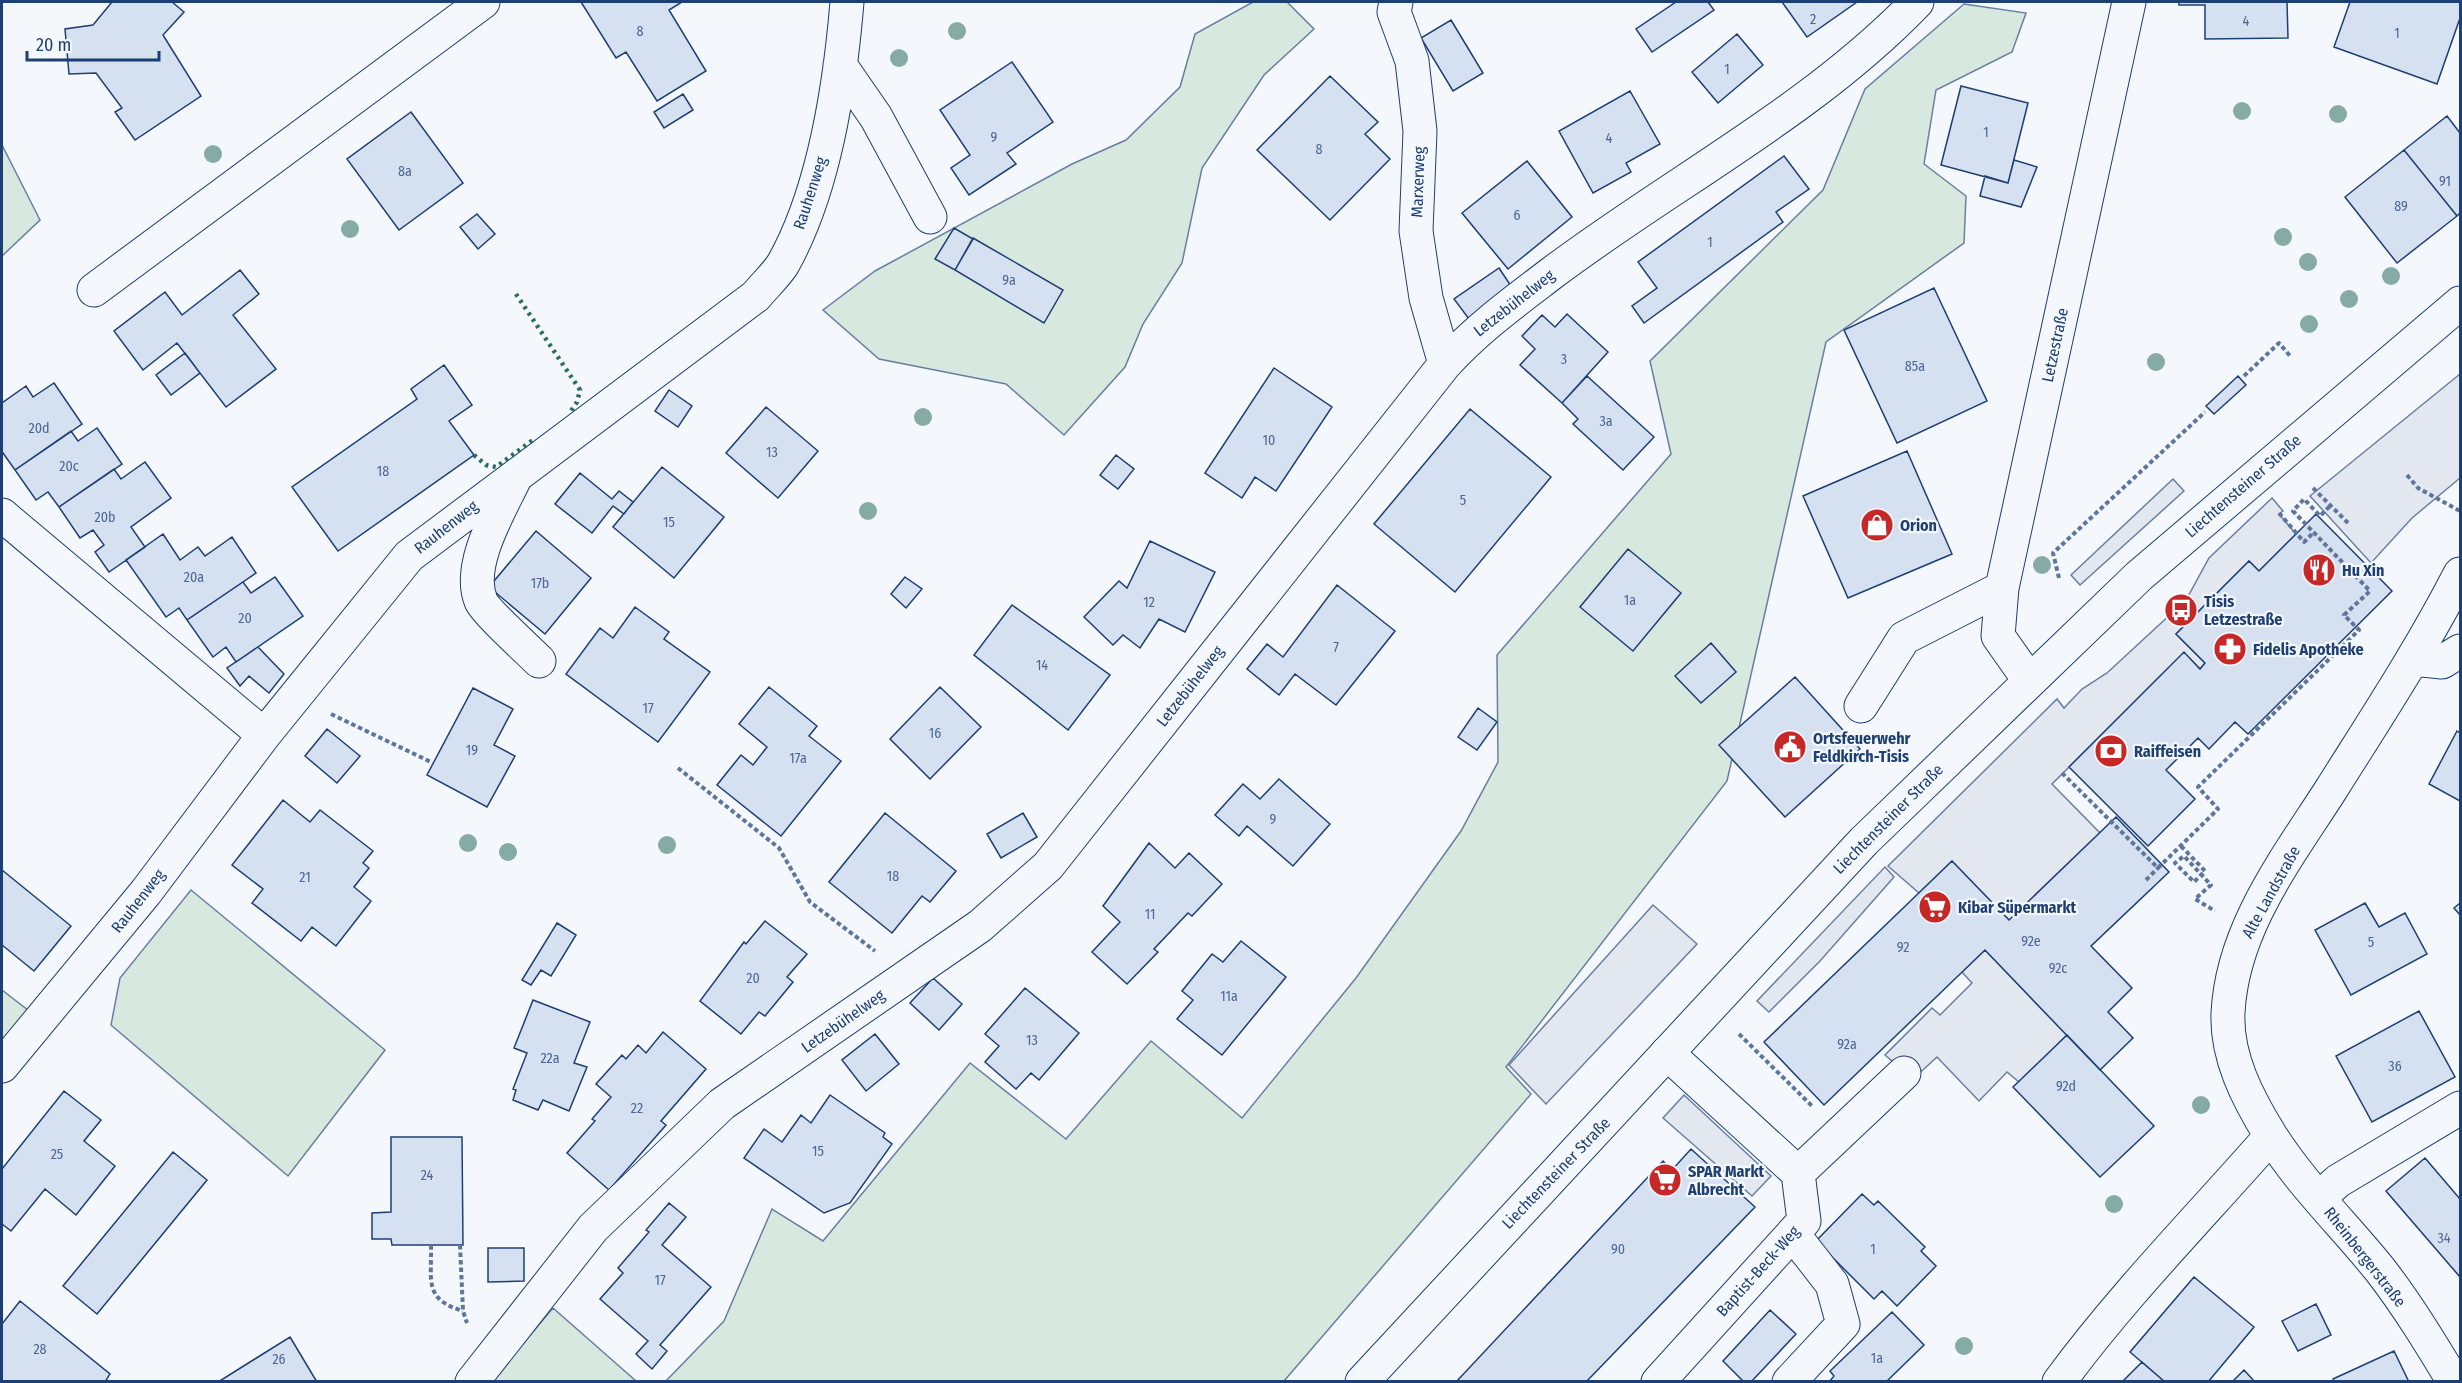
<svg xmlns="http://www.w3.org/2000/svg" width="2462" height="1383" font-family="'Fira Sans Condensed',sans-serif">
	<style>
		.green { fill: #d7e8df; stroke: #687fa3; stroke-width: 1.5 }
		.parking { fill: #e3e8f0; stroke: #687fa3; stroke-width: 1.5 }
		.building { fill: #d5e0f0; stroke: #1d3f73; stroke-width: 1.5 }
		.lines { fill: none; stroke-linecap: round; stroke-linejoin: round }
		.minor-casing { stroke: #1d3f73; stroke-width: 35 }
		.major-casing { stroke: #1d3f73; stroke-width: 35 }
		.path { stroke: #5e769c; stroke-width: 4; stroke-dasharray: 4.5 3; stroke-linecap: butt }
		.minor { stroke: #f4f7fb; stroke-width: 33 }
		.major { stroke: #f4f7fb; stroke-width: 33 }
		.hedge { stroke: #2c6c60; stroke-width: 4.5; stroke-dasharray: 3 4.5; stroke-linecap: butt }
		.tree { fill: #86aba6 }
		.labels { text-anchor: middle; dominant-baseline: central; stroke-width: 4.5; stroke-linejoin: round; paint-order: stroke }
		.number-label { font-size: 14px; fill: #4b6792 }
		.street-label { font-size: 16px; fill: #1d3f73; stroke: #f4f7fb }
		.poi-label { font-size: 16px; font-weight: bold; fill: #1d3f73; stroke: #f4f7fb; text-anchor: start }
	</style>
	<rect width="100%" height="100%" fill="#f4f7fb"/>
	<path class="green" d="M1253,2H1287L1314,29L1264,75L1202,168L1182,263L1143,324L1125,367L1064,435L1006,384L879,359L823,310L875,271L1072,164L1126,140L1180,87L1195,34Z
		M1964,4L2026,13L2012,52L1936,90L1924,164L1966,196L1964,243L1826,342L1727,781L1506,1067L1531,1094L1284,1381L665,1382L724,1321L772,1209L823,1241L970,1063L1066,1139L1151,1041L1242,1118L1356,978L1461,831L1498,762L1497,655L1671,454L1650,361L1823,190L1865,89Z
		M2,145L40,220L2,256Z
		M191,890L385,1050L288,1176L111,1025L120,978Z
		M2,990L42,1021L2,1057Z
		M553,1308L636,1381L491,1382Z"/>
	<path class="parking" d="M2460,374V478L2412,518L2371,563L2310,496Z
		M2173,479L2184,491L2080,585L2071,575Z
		M2272,498L2283,511L2279,514L2296,534L2259,571L2249,561L2176,634L2205,663L2200,669L2184,653L2052,784L2153,887L2091,946L2009,920L1952,861L1919,893L1888,866L2057,699L2064,708L2082,689L2107,673L2186,600L2209,558Z
		M1885,867L1894,877L1820,961L1769,1012L1757,1001Z
		M1653,905L1697,944L1546,1104L1509,1065Z
		M1985,950L2067,1035L2019,1082L2007,1072L1979,1101L1937,1057L1913,1079L1885,1055L1932,1008L1940,1015L1972,983L1962,972Z
		M1684,1095L1771,1176L1752,1196L1663,1118Z"/>
	<path class="building" d="M112,2H172L184,12L163,35L201,96L135,140L115,112L122,108L96,73L69,74L65,29L93,25Z
		M581,2H682L669,10L706,71L657,101L626,52L616,58Z
		M1676,2H1708L1714,10L1652,52L1636,29Z
		M1782,2H1857L1807,37Z
		M2179,2H2287L2288,38L2205,39V5H2179Z
		M2350,2H2460V18L2437,84L2334,47Z
		M1451,20L1483,73L1453,91L1421,38Z
		M1737,34L1763,65L1718,103L1692,72Z
		M1012,62L1053,122L1007,153L1016,164L969,195L951,168L970,155L940,110Z
		M1330,76L1378,122L1365,134L1390,159L1330,220L1257,150Z
		M1961,86L2028,103L2008,183L1941,165Z
		M1630,91L1660,144L1626,163L1631,172L1593,193L1559,131Z
		M683,94L693,110L664,128L654,112Z
		M411,112L463,183L399,230L347,159Z
		M2447,116L2460,133V213L2457,216L2404,150Z
		M2404,150L2457,216L2397,263L2345,197Z
		M1784,156L1809,189L1776,212L1783,222L1644,323L1632,306L1657,288L1638,262Z
		M2014,160L2037,167L2021,207L1980,196L1985,176L2008,183Z
		M1527,161L1572,217L1508,269L1462,213Z
		M477,214L495,234L478,249L460,227Z
		M954,228L973,239L955,270L935,259Z
		M973,238L1063,290L1044,323L955,270Z
		M1499,268L1513,289L1469,319L1454,299Z
		M240,270L259,294L233,315L276,369L226,407L177,343L143,370L114,331L165,292L182,315Z
		M1934,288L1987,401L1897,443L1844,330Z
		M1567,314L1608,352L1562,403L1520,365L1535,349L1522,336L1542,315L1555,327Z
		M185,353L200,373L171,395L156,375Z
		M444,365L472,405L449,421L474,455L338,551L292,487L417,399L411,389Z
		M1274,368L1332,407L1276,491L1255,477L1242,498L1205,473Z
		M1587,376L1654,437L1623,470L1573,424L1578,419L1562,403Z
		M2238,376L2246,385L2214,414L2206,406Z
		M54,383L82,424L15,470L3,453L2,454V403L26,386L33,397Z
		M669,390L692,406L678,427L655,411Z
		M766,407L818,451L778,498L726,453Z
		M1470,409L1551,477L1455,592L1374,524Z
		M97,428L122,464L59,507L48,492L36,500L15,470L71,431L78,441Z
		M1907,451L1952,554L1848,598L1803,496Z
		M1116,455L1134,469L1118,489L1100,475Z
		M145,462L171,498L131,527L145,547L109,572L95,552L104,545L93,530L80,538L59,507L114,469L121,479Z
		M662,467L724,517L674,578L613,527Z
		M580,473L612,499L619,491L633,502L624,514L613,506L592,533L555,504Z
		M2316,514L2392,591L2248,734L2235,722L2209,749L2198,738L2166,770L2195,799L2148,846L2069,767L2184,652L2200,669L2205,663L2176,634L2249,561L2259,571Z
		M536,531L591,578L545,634L489,587Z
		M163,534L180,560L198,547L205,556L232,537L256,573L187,620L179,608L166,617L126,560Z
		M1150,541L1215,572L1185,632L1159,619L1140,648L1123,635L1113,645L1084,617L1119,581L1127,588Z
		M1628,549L1681,593L1633,651L1580,607Z
		M275,577L303,616L236,662L226,647L213,657L187,620L243,582L251,593Z
		M905,577L922,589L906,608L891,594Z
		M1337,585L1395,631L1336,705L1295,674L1279,695L1247,669L1267,644L1283,657Z
		M1012,605L1110,675L1068,730L974,655Z
		M635,607L669,632L664,639L710,672L658,742L566,674L600,628L613,638Z
		M1711,643L1736,672L1701,703L1675,676Z
		M258,647L284,674L269,693L249,676L240,686L227,668Z
		M1795,677L1860,749L1785,817L1719,745Z
		M769,687L817,726L809,736L841,761L781,836L717,785L741,755L753,765L767,747L739,724Z
		M940,687L981,727L930,779L890,739Z
		M473,688L513,709L494,745L515,756L487,807L427,775Z
		M1478,708L1497,722L1477,750L1458,737Z
		M327,729L360,756L337,783L305,756Z
		M2457,731L2460,733V801L2429,784Z
		M1279,779L1330,824L1293,866L1247,826L1239,836L1215,815L1243,784L1260,799Z
		M283,800L310,822L320,810L373,851L363,863L369,868L354,887L371,901L336,946L312,927L301,941L252,903L263,889L232,865Z
		M885,813L956,871L930,902L922,896L892,933L829,882Z
		M1023,813L1037,837L1001,858L987,834Z
		M2116,817L2169,872L2091,946L2132,988L2108,1012L2133,1038L2100,1070L1985,950L1824,1105L1764,1042L1952,861L2009,920Z
		M1149,843L1175,868L1189,853L1222,884L1192,916L1188,913L1154,949L1158,952L1127,984L1092,952L1120,922L1103,906Z
		M2,870L71,926L34,971L2,945Z
		M2365,903L2379,927L2405,913L2427,954L2351,995L2315,930Z
		M2460,903V915L2454,908Z
		M765,921L807,954L787,977L793,982L765,1016L759,1012L741,1034L700,1001L744,942L746,944Z
		M557,923L576,935L551,976L541,970L531,985L522,980Z
		M1241,941L1286,977L1222,1055L1177,1019L1193,1000L1182,991L1212,954L1223,962Z
		M933,978L962,1004L939,1030L910,1003Z
		M1025,988L1079,1033L1039,1080L1031,1073L1016,1089L985,1062L999,1046L985,1034Z
		M533,1000L590,1022L574,1063L587,1067L569,1111L543,1100L538,1110L513,1100L516,1090L513,1089L527,1053L514,1048Z
		M2419,1011L2455,1077L2372,1122L2336,1056Z
		M663,1032L706,1069L661,1121L666,1125L609,1190L567,1153L595,1121L592,1119L611,1097L596,1084L622,1055L626,1059L638,1045L646,1053Z
		M875,1034L899,1064L866,1091L842,1060Z
		M2067,1035L2154,1126L2100,1177L2013,1087Z
		M64,1091L101,1120L84,1141L115,1166L76,1215L45,1189L11,1231L2,1224V1169Z
		M830,1095L885,1133L883,1137L892,1144L850,1203L824,1213L744,1158L764,1129L782,1142L801,1115L811,1123Z
		M391,1137H462L463,1245H392L391,1239H372V1213L391,1212Z
		M1691,1149L1755,1207L1586,1382H1456L1663,1161L1672,1170Z
		M173,1152L207,1180L97,1314L63,1286Z
		M2425,1158L2460,1199V1277L2386,1191Z
		M1862,1194L1874,1205L1878,1201L1925,1247L1921,1251L1936,1266L1897,1306L1882,1291L1874,1299L1816,1241Z
		M669,1203L686,1217L662,1245L711,1287L660,1345L667,1351L652,1369L636,1354L648,1341L600,1299L623,1273L618,1268L649,1232L646,1230Z
		M488,1248H524V1281L488,1282Z
		M2194,1277L2254,1327L2208,1382H2165L2130,1352Z
		M20,1301L110,1374L105,1382H2V1324Z
		M2316,1304L2331,1335L2298,1351L2282,1321Z
		M1770,1310L1796,1334L1751,1382H1744L1723,1361Z
		M1892,1312L1924,1345L1886,1382H1829L1834,1376L1830,1371Z
		M290,1337L317,1382H218Z
		M2394,1351L2409,1382H2334L2333,1379Z
		M2142,1362L2165,1382H2122Z
		M2244,1370L2255,1382H2232Z"/>
	<g class="lines">
		<defs>
			<path id="minor" d="M1396,2L1394,12L1412,61L1420,131L1416,231L1426,298L1445,364
				M840,65L876,117L930,217
				M94,290L483,2
				M515,478C500,510 466,565 481,601C485,611 528,650 539,661
				M2,515L264,735
				M2413,659L2442,662L2460,651
				M2029,680L1998,636L2002,588L2129,2
				M1861,706L1904,638L2002,588
				M2,1066L146,892L264,735L409,556L756,296C765,285 776,275 783,264C825,189 840,86 847,2
				M1798,1173L1904,1073
				M2319,1198L2338,1181L2460,1108
				M472,1382L593,1228L722,1104L980,926L1048,866L1445,364C1478,328 1514,302 1552,273C1673,182 1812,111 1917,2
				M1658,1382L1804,1221L1798,1173L1667,1053
				M1789,1382L1843,1324L1832,1284L1793,1234
				M2059,1382C2123,1295 2200,1217 2271,1136
				M2454,1382C2431,1344 2408,1306 2381,1271C2345,1226 2302,1185 2271,1136C2248,1099 2226,1057 2228,1013C2232,928 2288,857 2332,788C2376,718 2422,648 2460,574"/>
			<path id="major" d="M1362,1382L1864,841L2139,576L2460,303"/>
		</defs>
		<use href="#minor" class="minor-casing"/>
		<use href="#major" class="major-casing"/>
		<path class="path" d="M2244,376L2279,343L2291,357
			M2407,475L2418,488L2460,511
			M2313,488L2348,523
			M2279,513L2304,542L2314,532
			M2059,578L2053,553L2205,412
			M331,714L433,763
			M678,768L779,848L810,902L875,951
			M2062,773L2158,868L2218,809L2198,787L2359,630L2344,615L2370,591L2293,511L2304,499L2320,516L2330,506
			M2181,846L2205,871L2194,882L2175,863L2184,856L2211,885L2195,899L2215,911
			M2146,880L2158,868
			M1739,1034L1813,1107
			M431,1245C432,1281 423,1299 463,1311
			M460,1245L463,1311L467,1323"/>
		<use href="#minor" class="minor"/>
		<use href="#major" class="major"/>
		<path class="hedge" d="M516,294L580,390L577,402L569,414
			M474,455L486,465L496,467L533,440"/>
	</g>
	<g class="tree">
		<circle cx="957" cy="31" r="9"/>
		<circle cx="899" cy="58" r="9"/>
		<circle cx="2242" cy="111" r="9"/>
		<circle cx="2338" cy="114" r="9"/>
		<circle cx="213" cy="154" r="9"/>
		<circle cx="350" cy="229" r="9"/>
		<circle cx="2283" cy="237" r="9"/>
		<circle cx="2308" cy="262" r="9"/>
		<circle cx="2391" cy="276" r="9"/>
		<circle cx="2349" cy="299" r="9"/>
		<circle cx="2309" cy="324" r="9"/>
		<circle cx="2156" cy="362" r="9"/>
		<circle cx="923" cy="417" r="9"/>
		<circle cx="868" cy="511" r="9"/>
		<circle cx="2042" cy="565" r="9"/>
		<circle cx="468" cy="843" r="9"/>
		<circle cx="667" cy="845" r="9"/>
		<circle cx="508" cy="852" r="9"/>
		<circle cx="2201" cy="1105" r="9"/>
		<circle cx="2114" cy="1204" r="9"/>
		<circle cx="1964" cy="1346" r="9"/>
	</g>
	<defs>
		<symbol id="shop-disc" viewBox="-11 -11 22 22"><circle r="9.5" fill="#c62828" stroke="#f4f7fb"/><path d="M-5-2.5h2.3a2.7 3.5 0 0 1 5.4 0H5L5.5 6h-11ZM-1.5-2.5h3a1.5 2.3 0 0 0-3 0Z" fill="#fff"/></symbol>
		<symbol id="restaurant-disc" viewBox="-11 -11 22 22"><circle r="9.5" fill="#c62828" stroke="#f4f7fb"/><path d="M-5-6h1v4h1v-4h1v4h1v-4h1v5L-1.5 .5V6h-2V.5L-5-1ZM5-6V6H3V1.5H1.5Q1.5-4 5-6Z" fill="#fff"/></symbol>
		<symbol id="bus-disc" viewBox="-11 -11 22 22"><circle r="9.5" fill="#c62828" stroke="#f4f7fb"/><path d="M-5-6H5V4H4V6H2V4H-2V6H-4V4H-5ZM-3.5-4V0h7V-4ZM-3.5 1.2v1.5H-2V1.2ZM2 1.2v1.5H3.5V1.2Z" fill="#fff"/></symbol>
		<symbol id="pharmacy-disc" viewBox="-11 -11 22 22"><circle r="9.5" fill="#c62828" stroke="#f4f7fb"/><path d="M-2-6h4v4h4v4h-4v4h-4v-4h-4v-4h4Z" fill="#fff"/></symbol>
		<symbol id="civic-disc" viewBox="-11 -11 22 22"><circle r="9.5" fill="#c62828" stroke="#f4f7fb"/><path d="M-.6-6.5H3V-4.5H.6V-3L4-1V1h2V6H-6V1h2V-1L-.6-3ZM-1.2 2.5V6h2.4V2.5Z" fill="#fff"/></symbol>
		<symbol id="bank-disc" viewBox="-11 -11 22 22"><circle r="9.5" fill="#c62828" stroke="#f4f7fb"/><path d="M-6-4H6V4H-6ZM0-2.3a2.3 2.3 0 1 0 0 4.6a2.3 2.3 0 1 0 0-4.6Z" fill="#fff"/></symbol>
		<symbol id="supermarket-disc" viewBox="-11 -11 22 22"><circle r="9.5" fill="#c62828" stroke="#f4f7fb"/><path d="M-6-5.5h2.5l.6 2H6L4.5 2H-2.5L-4.4-4H-6ZM-1.5 3.2a1.3 1.3 0 1 0 .1 0ZM3 3.2a1.3 1.3 0 1 0 .1 0Z" fill="#fff"/></symbol>
	</defs>
	<g fill-rule="evenodd">
		<use href="#shop-disc" x="1858" y="506" width="38" height="38"/>
		<use href="#restaurant-disc" x="2300" y="551" width="38" height="38"/>
		<use href="#bus-disc" x="2162" y="591" width="38" height="38"/>
		<use href="#pharmacy-disc" x="2211" y="630" width="38" height="38"/>
		<use href="#civic-disc" x="1771" y="728" width="38" height="38"/>
		<use href="#bank-disc" x="2092" y="732" width="38" height="38"/>
		<use href="#supermarket-disc" x="1916" y="888" width="38" height="38"/>
		<use href="#supermarket-disc" x="1646" y="1161" width="38" height="38"/>
	</g>
	<g class="labels">
		<g class="number-label">
			<text x="1813" y="19">2</text>
			<text x="2246" y="21">4</text>
			<text x="640" y="31">8</text>
			<text x="2397" y="33">1</text>
			<text x="1727" y="69">1</text>
			<text x="1986" y="132">1</text>
			<text x="994" y="137">9</text>
			<text x="1609" y="138">4</text>
			<text x="1319" y="149">8</text>
			<text x="405" y="171">8a</text>
			<text x="2445" y="181">91</text>
			<text x="2401" y="206">89</text>
			<text x="1517" y="215">6</text>
			<text x="1710" y="242">1</text>
			<text x="1009" y="280">9a</text>
			<text x="1564" y="359">3</text>
			<text x="1915" y="366">85a</text>
			<text x="1606" y="421">3a</text>
			<text x="39" y="428">20d</text>
			<text x="1269" y="440">10</text>
			<text x="772" y="452">13</text>
			<text x="69" y="466">20c</text>
			<text x="383" y="471">18</text>
			<text x="1463" y="500">5</text>
			<text x="105" y="517">20b</text>
			<text x="669" y="522">15</text>
			<text x="194" y="577">20a</text>
			<text x="540" y="583">17b</text>
			<text x="1630" y="600">1a</text>
			<text x="1149" y="602">12</text>
			<text x="245" y="618">20</text>
			<text x="1336" y="647">7</text>
			<text x="1042" y="665">14</text>
			<text x="648" y="708">17</text>
			<text x="935" y="733">16</text>
			<text x="472" y="750">19</text>
			<text x="798" y="758">17a</text>
			<text x="1273" y="819">9</text>
			<text x="893" y="876">18</text>
			<text x="305" y="877">21</text>
			<text x="1150" y="914">11</text>
			<text x="2031" y="941">92e</text>
			<text x="2371" y="942">5</text>
			<text x="1903" y="947">92</text>
			<text x="2058" y="968">92c</text>
			<text x="753" y="978">20</text>
			<text x="1229" y="996">11a</text>
			<text x="1032" y="1040">13</text>
			<text x="1847" y="1044">92a</text>
			<text x="550" y="1058">22a</text>
			<text x="2395" y="1066">36</text>
			<text x="2066" y="1086">92d</text>
			<text x="637" y="1108">22</text>
			<text x="818" y="1151">15</text>
			<text x="57" y="1154">25</text>
			<text x="427" y="1175">24</text>
			<text x="2444" y="1238">34</text>
			<text x="1618" y="1249">90</text>
			<text x="1873" y="1249">1</text>
			<text x="660" y="1280">17</text>
			<text x="40" y="1349">28</text>
			<text x="1877" y="1358">1a</text>
			<text x="279" y="1359">26</text>
		</g>
		<g class="street-label">
			<text transform="translate(1418 182) rotate(-88)">Marxerweg</text>
			<text transform="translate(810 193) rotate(-72)">Rauhenweg</text>
			<text transform="translate(1514 303) rotate(-38)">Letzebühelweg</text>
			<text transform="translate(2055 345) rotate(-78)">Letzestraße</text>
			<text transform="translate(2243 486) rotate(-41)">Liechtensteiner Straße</text>
			<text transform="translate(446 527) rotate(-38)">Rauhenweg</text>
			<text transform="translate(1190 686) rotate(-52)">Letzebühelweg</text>
			<text transform="translate(1888 819) rotate(-45)">Liechtensteiner Straße</text>
			<text transform="translate(2271 892) rotate(-61)">Alte Landstraße</text>
			<text transform="translate(138 901) rotate(-52)">Rauhenweg</text>
			<text transform="translate(843 1021) rotate(-35)">Letzebühelweg</text>
			<text transform="translate(1556 1173) rotate(-46)">Liechtensteiner Straße</text>
			<text transform="translate(2365 1257) rotate(52)">Rheinbergerstraße</text>
			<text transform="translate(1758 1271) rotate(-48)">Baptist-Beck-Weg</text>
		</g>
		<g class="poi-label">
			<text x="1900" y="525">Orion</text>
			<text x="2342" y="570">Hu Xin</text>
			<text x="2204" y="601">Tisis<tspan x="2204" dy="18">Letzestraße</tspan></text>
			<text x="2253" y="649">Fidelis Apotheke</text>
			<text x="1813" y="738">Ortsfeuerwehr<tspan x="1813" dy="18">Feldkirch-Tisis</tspan></text>
			<text x="2134" y="751">Raiffeisen</text>
			<text x="1958" y="907">Kibar Süpermarkt</text>
			<text x="1688" y="1171">SPAR Markt<tspan x="1688" dy="18">Albrecht</tspan></text>
		</g>
	</g>
	<rect width="2462" height="1383" fill="none" stroke="#1d3f73" stroke-width="6"/>
	<path d="M27 51v9h132v-9" fill="none" stroke="#1d3f73" stroke-width="3"/>
	<text x="36" y="51" font-size="18" fill="#1d3f73" stroke="#f4f7fb" stroke-width="4.5" paint-order="stroke">20 m</text>
</svg>
